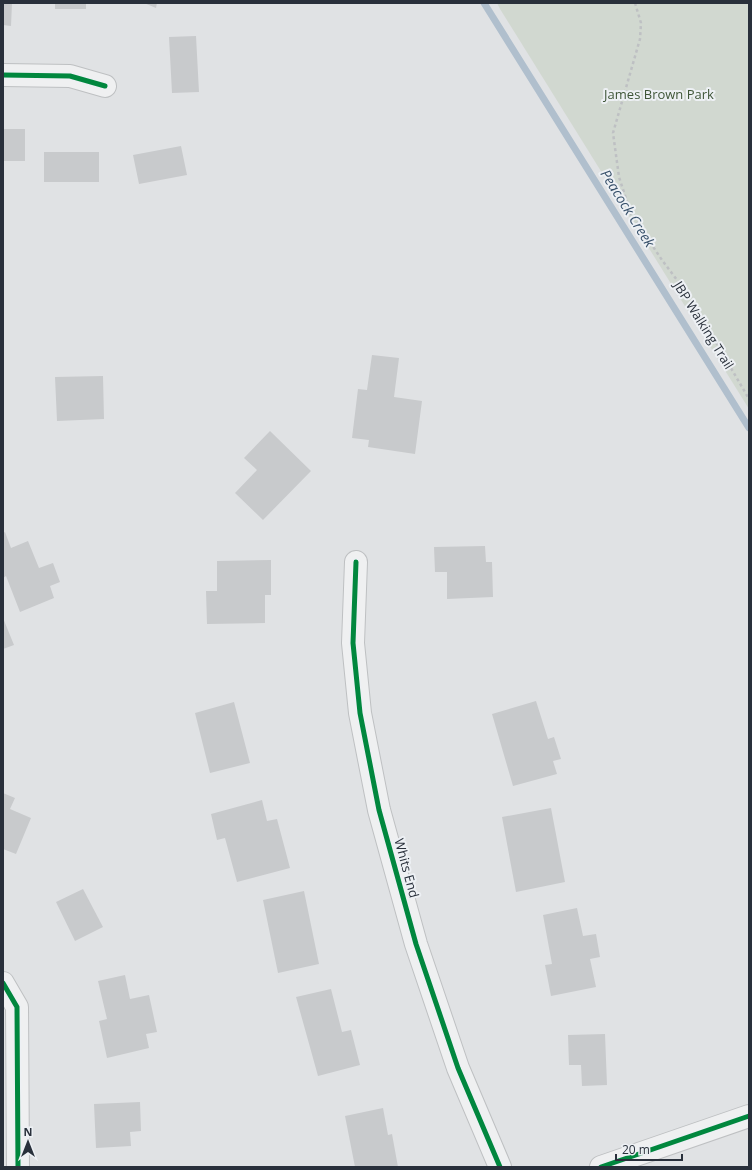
<svg xmlns="http://www.w3.org/2000/svg" width="752" height="1170" font-family="'Open Sans',sans-serif">
	<style>
		.green { fill: #d1d8d0 }
		.lines { fill: none; stroke-linecap: round; stroke-linejoin: round }
		.stream { stroke: #b0bfcd; stroke-width: 7 }
		.building { fill: #c8cacc }
		.minor-casing { stroke: #bec0c2; stroke-width: 24 }
		.path { stroke: #bec0c3; stroke-width: 2.5; stroke-dasharray: 3 3; stroke-linecap: butt }
		.minor { stroke: #eff0f1; stroke-width: 22 }
		.cycleway-casing { stroke: #edf0f4; stroke-width: 8 }
		.cycleway { stroke: #00873e; stroke-width: 5 }
		.labels { text-anchor: middle; dominant-baseline: central; stroke-width: 4; stroke-linejoin: round; paint-order: stroke }
		.park-label { font-size: 13px; fill: #3e5537; stroke: #edf0f4 }
		.street-label { font-size: 13px; fill: #29303b; stroke: #edf0f4 }
		.water-label { font-size: 14px; font-style: italic; fill: #37506a; stroke: #edf0f4 }
	</style>
	<rect width="100%" height="100%" fill="#e0e2e4"/>
	<path class="green" d="M497,3H749V409L500,9Z"/>
	<g class="lines">
		<path class="stream" d="M484,3L749,428"/>
	</g>
	<path class="building" d="M3,3H12L11,26L3,25Z
		M55,3H86V9H55Z
		M144,3H157L156,8Z
		M196,36L199,92L172,93L169,37Z
		M3,129H25V161H3Z
		M181,146L187,175L139,184L133,155Z
		M44,152H99V182H44Z
		M372,355L399,358L394,397L422,401L415,454L368,447L369,440L352,438L358,389L367,390Z
		M103,376L104,419L57,421L55,377Z
		M270,431L311,471L263,520L235,493L257,470L244,458Z
		M5,532L11,548L28,541L39,568L53,563L60,582L50,586L54,598L20,612L6,576L3,578V533Z
		M485,546L486,562H492L493,597L447,599V572H435L434,547Z
		M271,560V595H265V623L207,624L206,591H217V561Z
		M3,618L14,645L3,649Z
		M536,701L548,739L554,737L561,759L553,761L557,774L513,786L492,714Z
		M234,702L250,763L210,773L195,713Z
		M3,793L15,798L10,809L31,818L16,854L3,849Z
		M262,800L267,821L277,819L290,868L237,882L225,838L217,840L211,814Z
		M551,808L565,882L516,892L502,817Z
		M83,889L103,927L75,941L56,902Z
		M304,891L319,964L278,973L263,900Z
		M577,908L583,936L596,934L600,957L590,959L596,987L551,996L545,965L552,964L543,915Z
		M125,975L130,999L149,995L157,1032L146,1034L149,1048L107,1058L99,1021L107,1019L98,981Z
		M331,989L342,1032L351,1030L360,1065L318,1076L296,997Z
		M605,1034L607,1085L582,1086L581,1065H569L568,1035Z
		M140,1102L141,1131L130,1132L131,1146L96,1148L94,1104Z
		M383,1108L388,1135L392,1134L398,1167H355L345,1116Z"/>
	<g class="lines">
		<defs>
			<path id="minor" d="M3,75L70,76L105,86
				M356,562L353,643L360,713L379,810L416,944L458,1068L500,1167
				M3,983L17,1007L18,1167
				M601,1167L749,1116"/>
		</defs>
		<use href="#minor" class="minor-casing"/>
		<path class="path" d="M635,3L641,23L640,39L613,133L619,177L631,214L662,260L689,296L749,399"/>
		<use href="#minor" class="minor"/>
		<defs>
			<path id="cycleway" d="M3,75L70,76L105,86
				M356,562L353,643L360,713L379,810L416,944L458,1068L500,1167
				M3,983L17,1007L18,1167
				M601,1167L749,1116"/>
		</defs>
		<use href="#cycleway" class="cycleway-casing"/>
		<use href="#cycleway" class="cycleway"/>
	</g>
	<g class="labels">
		<g class="park-label">
			<text x="659" y="94">James Brown Park</text>
		</g>
		<g class="street-label">
			<text transform="translate(704 325) rotate(58)">JBP Walking Trail</text>
			<text transform="translate(407 868) rotate(75)">Whits End</text>
		</g>
		<g class="water-label">
			<text transform="translate(628 208) rotate(58)">Peacock Creek</text>
		</g>
	</g>
	<rect width="752" height="1170" fill="none" stroke="#29303b" stroke-width="8"/>
	<g transform="translate(28 1142)" stroke="#edf0f4" stroke-width="3" paint-order="stroke">
	<path d="M0-3L7 15L0 10L-7 15Z" fill="#29303b"/>
	<text y="-6" font-size="11" font-weight="bold" text-anchor="middle" fill="#29303b">N</text>
	</g>
	<path d="M616 1154v6h66v-6" fill="none" stroke="#29303b" stroke-width="2"/>
	<text x="622" y="1154" font-size="12" fill="#29303b" stroke="#edf0f4" stroke-width="3" paint-order="stroke">20 m</text>
</svg>
